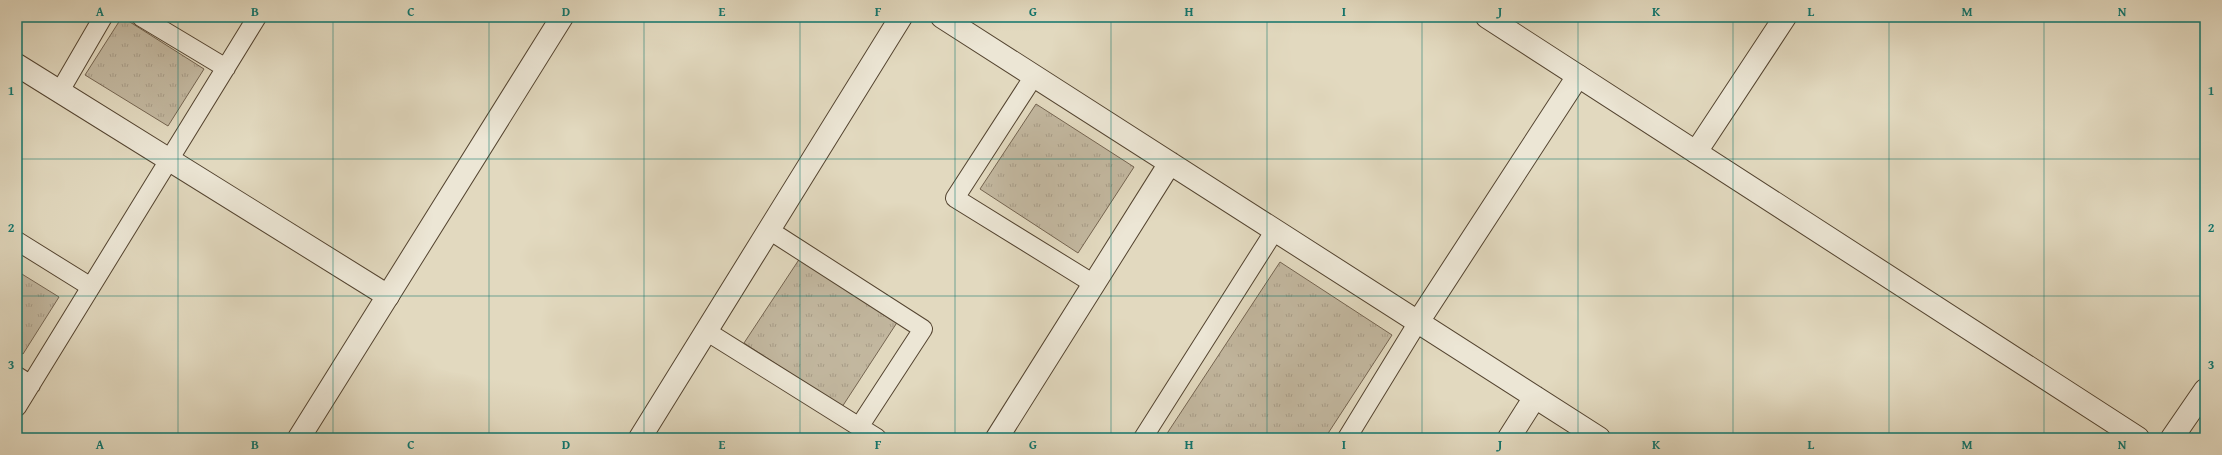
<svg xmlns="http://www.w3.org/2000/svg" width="2222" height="455" font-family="'Gentium Book Plus',serif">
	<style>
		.park { fill: url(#park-tufts); stroke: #746450 }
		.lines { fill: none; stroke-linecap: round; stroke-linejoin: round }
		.service-casing { stroke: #544430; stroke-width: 20 }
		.minor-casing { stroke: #544430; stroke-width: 24 }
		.tertiary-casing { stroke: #544430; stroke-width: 24 }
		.service { stroke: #ece6d5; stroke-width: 18 }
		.minor { stroke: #ece6d5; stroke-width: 22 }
		.tertiary { stroke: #ece6d5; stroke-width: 22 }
		.grid { fill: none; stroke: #0f766e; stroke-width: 1; stroke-opacity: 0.55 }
		.neatline { fill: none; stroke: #0f766e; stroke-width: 1.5 }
		.grid-label { font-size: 13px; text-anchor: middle; font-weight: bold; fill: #0f766e }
	</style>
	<defs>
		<pattern id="park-tufts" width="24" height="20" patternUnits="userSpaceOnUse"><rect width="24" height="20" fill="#c2b79f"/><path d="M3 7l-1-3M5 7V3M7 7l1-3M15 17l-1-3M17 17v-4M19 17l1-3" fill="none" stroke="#a79c87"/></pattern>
	</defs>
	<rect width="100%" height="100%" fill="#e2d9bf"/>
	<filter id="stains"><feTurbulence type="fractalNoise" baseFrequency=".005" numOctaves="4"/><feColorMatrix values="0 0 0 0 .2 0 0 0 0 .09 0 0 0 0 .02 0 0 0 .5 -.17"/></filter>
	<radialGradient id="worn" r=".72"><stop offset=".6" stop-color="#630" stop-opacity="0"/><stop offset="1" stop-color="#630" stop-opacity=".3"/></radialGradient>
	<path class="park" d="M122,17L204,69L168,126L85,75Z
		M1036,104L1134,167L1078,253L980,189Z
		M800,258L898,321L842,407L744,343Z
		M1280,262L1392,335L1325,438H1164Z
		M17,271L59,297L23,354L17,351Z"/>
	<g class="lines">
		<defs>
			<path id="service" d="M141,17L226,68
				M1034,76L955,198L1094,284
				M60,91L103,17
				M769,230L923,329L859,427
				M17,241L91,287
				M706,331L877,438
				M17,376L31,385
				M17,407L257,17
				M1143,438L1275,230
				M1347,438L1418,322"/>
			<path id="minor" d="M942,17L1599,438
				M17,65L388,296
				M1696,152L1785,17
				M1418,322L1578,76
				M640,438L901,17
				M997,438L1170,163
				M1509,438L1535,397
				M2172,438L2205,390"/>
			<path id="tertiary" d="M1487,17L2138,438
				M299,438L562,17"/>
		</defs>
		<use href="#service" class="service-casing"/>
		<use href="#minor" class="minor-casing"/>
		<use href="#tertiary" class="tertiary-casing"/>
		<use href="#service" class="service"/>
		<use href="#minor" class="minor"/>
		<use href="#tertiary" class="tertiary"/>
	</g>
	<path class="grid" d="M178,17V438M333,17V438M489,17V438M644,17V438M800,17V438M955,17V438M1111,17V438M1267,17V438M1422,17V438M1578,17V438M1733,17V438M1889,17V438M2044,17V438M17,159H2205M17,296H2205"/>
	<rect width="2222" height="455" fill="none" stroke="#e2d9bf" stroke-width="44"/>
	<rect x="22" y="22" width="2178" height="411" class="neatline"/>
	<g class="grid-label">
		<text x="100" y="16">A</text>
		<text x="255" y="16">B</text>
		<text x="411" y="16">C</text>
		<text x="566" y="16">D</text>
		<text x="722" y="16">E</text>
		<text x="878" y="16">F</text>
		<text x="1033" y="16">G</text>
		<text x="1189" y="16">H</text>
		<text x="1344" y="16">I</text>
		<text x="1500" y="16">J</text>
		<text x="1656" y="16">K</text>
		<text x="1811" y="16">L</text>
		<text x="1967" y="16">M</text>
		<text x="2122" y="16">N</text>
		<text x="11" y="95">1</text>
		<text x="2211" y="95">1</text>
		<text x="11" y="232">2</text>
		<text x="2211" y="232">2</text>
		<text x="11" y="369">3</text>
		<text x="2211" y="369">3</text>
		<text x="100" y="449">A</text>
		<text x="255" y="449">B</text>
		<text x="411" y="449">C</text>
		<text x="566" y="449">D</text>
		<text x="722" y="449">E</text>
		<text x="878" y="449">F</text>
		<text x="1033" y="449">G</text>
		<text x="1189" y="449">H</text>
		<text x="1344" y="449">I</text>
		<text x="1500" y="449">J</text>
		<text x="1656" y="449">K</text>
		<text x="1811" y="449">L</text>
		<text x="1967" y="449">M</text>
		<text x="2122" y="449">N</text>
	</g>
	<rect width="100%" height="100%" filter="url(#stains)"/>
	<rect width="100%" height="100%" fill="url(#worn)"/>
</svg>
